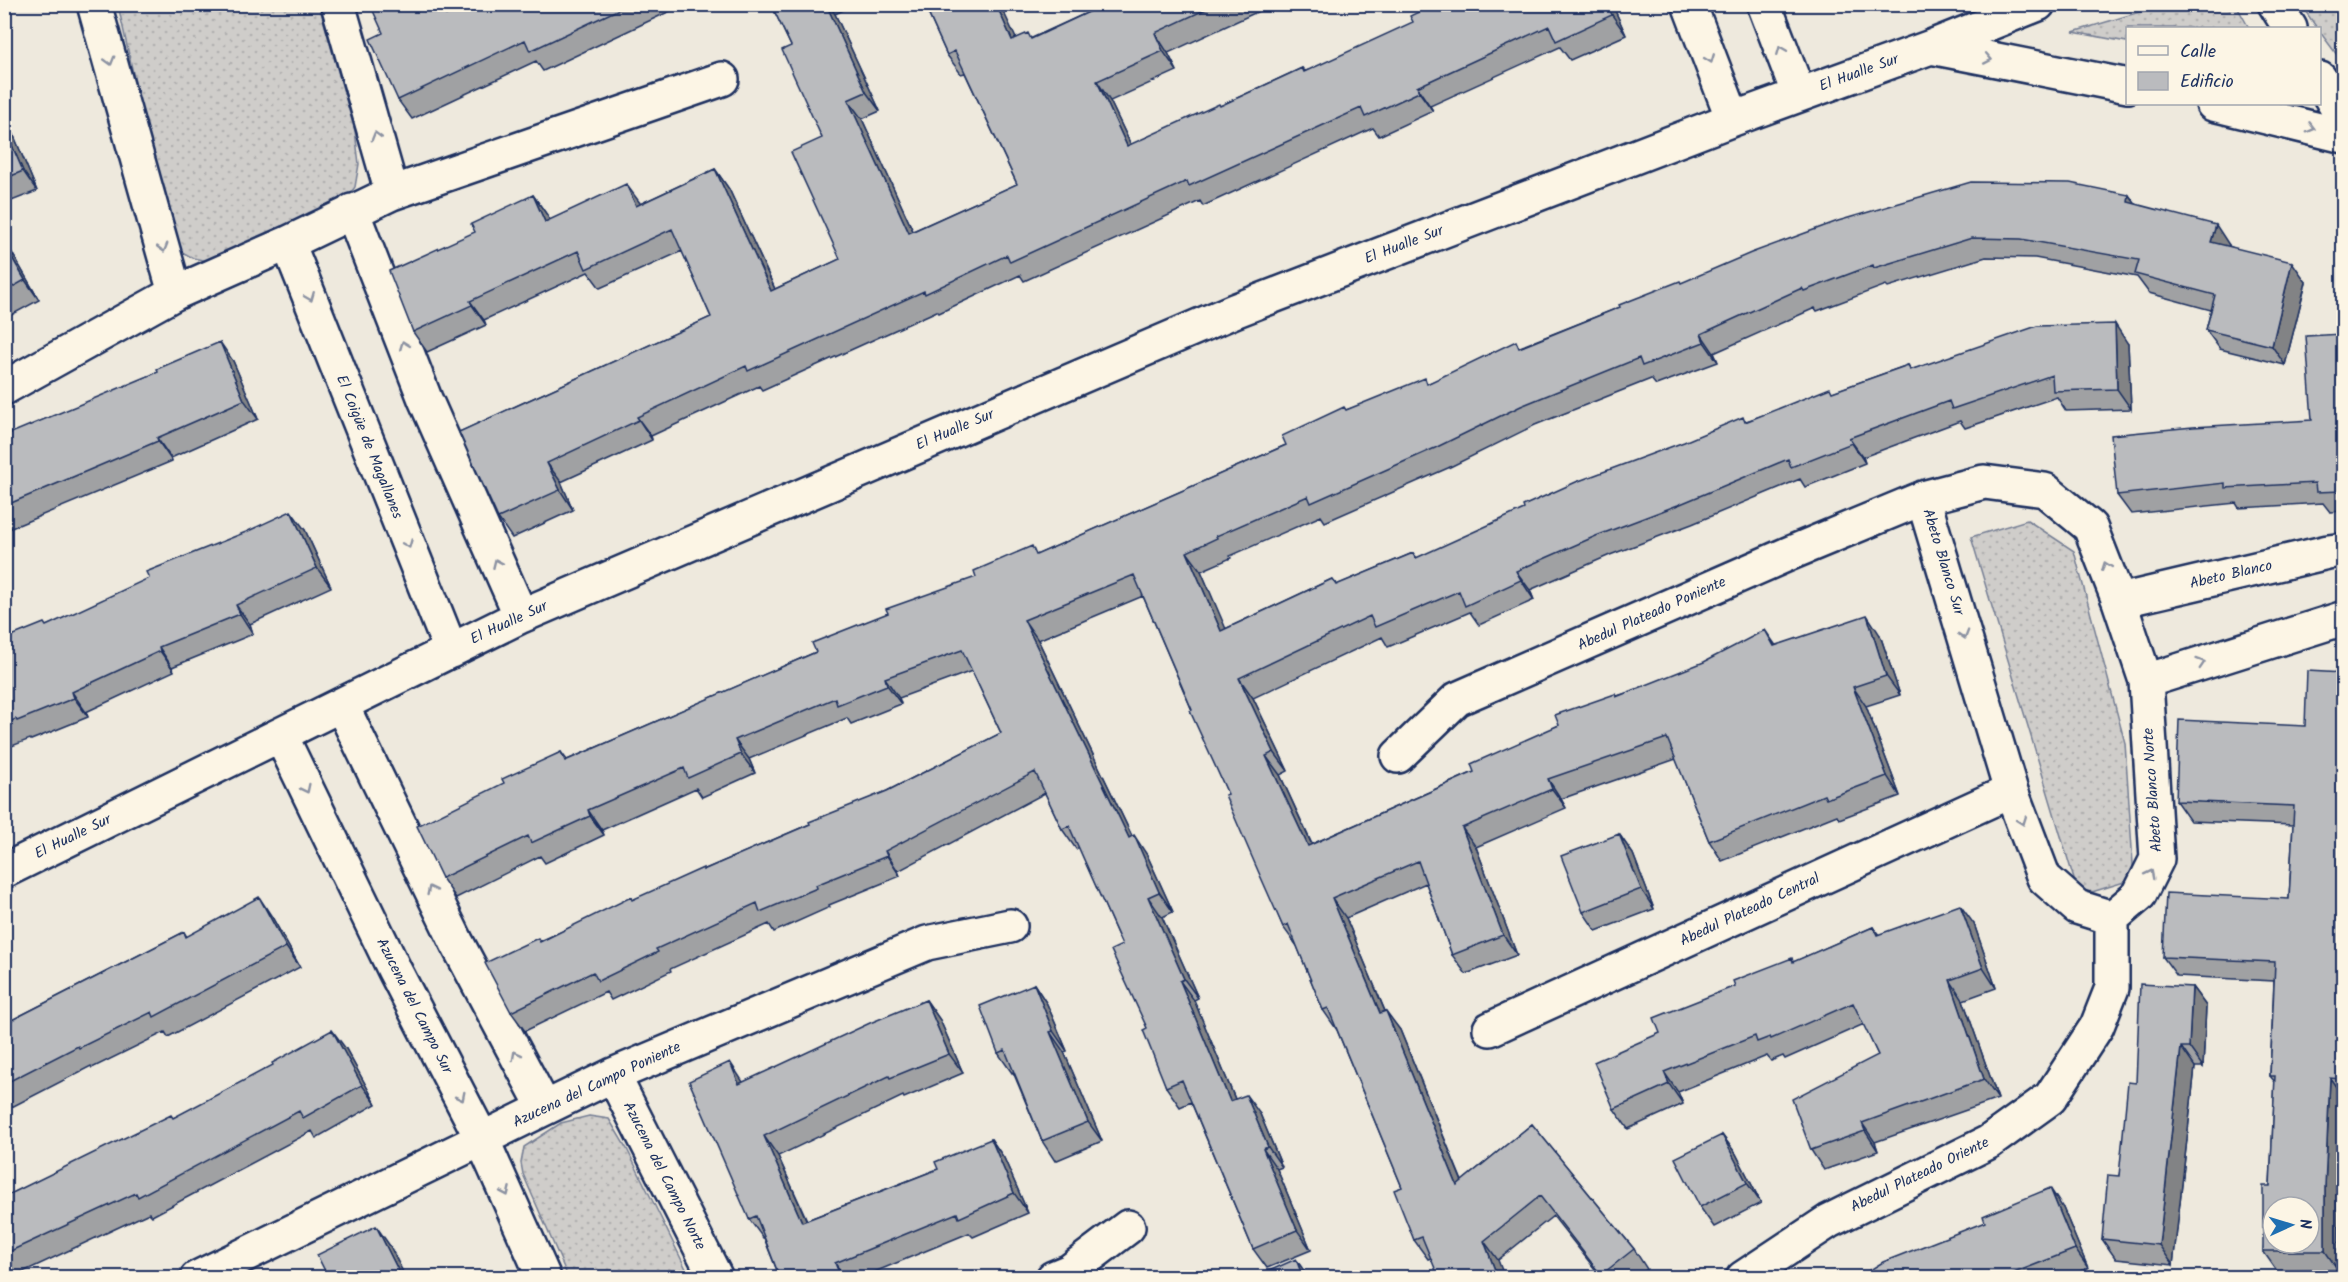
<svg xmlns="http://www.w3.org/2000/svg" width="2348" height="1282" font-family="Kalam,sans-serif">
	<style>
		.grass { fill: url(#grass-dots); stroke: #757e94; stroke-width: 1.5 }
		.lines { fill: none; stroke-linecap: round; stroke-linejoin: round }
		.minor-casing { stroke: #1b2f5e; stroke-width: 38 }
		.minor { stroke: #fcf5e5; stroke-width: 33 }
		.wall { fill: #a0a1a3; stroke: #1b2f5e; stroke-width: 1.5 }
		.shaded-wall { fill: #828385; stroke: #1b2f5e; stroke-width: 1.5 }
		.building { fill: #babbbe; stroke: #1b2f5e; stroke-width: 1.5; fill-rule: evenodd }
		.oneway { stroke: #8c92a2 }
		.labels { text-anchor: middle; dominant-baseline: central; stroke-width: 4.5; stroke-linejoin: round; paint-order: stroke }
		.street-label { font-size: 15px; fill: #1b2f5e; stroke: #fcf5e5 }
	</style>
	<defs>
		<pattern id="grass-dots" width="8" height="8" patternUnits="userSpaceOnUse" patternTransform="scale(1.5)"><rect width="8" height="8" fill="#cfcdca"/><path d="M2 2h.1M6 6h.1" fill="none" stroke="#b1b0b0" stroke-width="1.8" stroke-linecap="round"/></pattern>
	</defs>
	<rect width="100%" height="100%" fill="#eee9dd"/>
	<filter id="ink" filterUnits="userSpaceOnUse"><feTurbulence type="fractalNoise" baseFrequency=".0167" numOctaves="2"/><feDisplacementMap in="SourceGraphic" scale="12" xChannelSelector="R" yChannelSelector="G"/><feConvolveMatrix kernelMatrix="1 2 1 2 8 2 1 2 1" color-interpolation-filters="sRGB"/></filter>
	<g filter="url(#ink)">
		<path class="grass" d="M2166,4L2236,5L2249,28H2128L2127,42L2073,32Z
			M118,5H319L355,131L359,164L355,187L346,199L217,263L193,258L171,246Z
			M2301,5H2343V63L2320,32V28H2317Z
			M2027,520L2074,551L2125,743L2134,879L2079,896L1971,537Z
			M589,1116L609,1119L627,1149L690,1277H568L523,1174L521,1163L524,1147L561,1123Z"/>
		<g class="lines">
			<defs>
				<path id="minor" d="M94,4L175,293
					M338,4L392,193
					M1689,4L1733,119
					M1764,4L1799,95
					M2275,4L2290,28
					M1931,47L2128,86
					M2320,79L2344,120
					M2213,104L2344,136
					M352,211L425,399L521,616
					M288,243L451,651
					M4,388L175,293L288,243L392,193L722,79
					M1923,498L2011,791L2044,878L2077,907L2112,918
					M2119,601L2328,552L2344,550
					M2146,681L2344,618
					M342,706L457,943L544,1107
					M281,736L395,971L482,1139L544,1278
					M1398,756L1457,699L1788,554L1923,498L1984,482L2045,490L2090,527L2119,601L2146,681L2157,859L2139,895L2112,918
					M4,871L521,616L1234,311L1733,119L1931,47L2038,4
					M1490,1029L2011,791
					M613,1075L716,1278
					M197,1278L613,1075L927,943L1010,926
					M1053,1278L1070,1271L1128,1227
					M1743,1278L1829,1221L1989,1142L2050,1098L2097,1026L2112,988V918"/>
			</defs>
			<use href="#minor" class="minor-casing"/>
			<use href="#minor" class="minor"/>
		</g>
		<path class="wall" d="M468,4H685L543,71L536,61L412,119L398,100L383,33L450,13Z
			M771,4H846L848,8L835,14L880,111L862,119L913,231L1017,184L965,73L961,74L947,55L924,4L1016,38H1032L1106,4H1274L1168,53L1177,71L1110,101L1131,145L1220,106L1302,68L1305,71L1612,4L1626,35L1570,60L1560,47L1430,106L1433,111L1379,136L1373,128L1203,206L1200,201L1024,281L1020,275L939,313L937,311L762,390L759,386L651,436L652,440L561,482L573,510L512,538L498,518L459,432L711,317L682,251L600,288L588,272L484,320L486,325L427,352L413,332L475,232L533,195L547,215L549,220L640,204L715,169L729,189L775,289L840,259L822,138L791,46Z
			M4,117L9,124L37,191L4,204Z
			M2136,204L2229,245V246L2306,282L2285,365L2220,349L2206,330L2211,310L2149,293L2137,277L2035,258L1986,257L1888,287L1886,285L1817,311L1815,308L1714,353L1718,362L1656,385L1651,379L1535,425L1448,468L1325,522L1321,516L1230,556L1231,558L1201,571L1225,629L1332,579L1337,585L1413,553L1417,558L1746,421L1833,392L1908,365L1911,369L2128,344L2131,409L2066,411L2057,397L1965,428L1960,421L1863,457L1865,463L1805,487L1800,479L1692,524L1610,555L1530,590L1534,600L1479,625L1470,612L1388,647L1382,637L1253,698L1288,771L1280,775L1312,844L1474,772L1559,725L1617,696L1776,645L1880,635L1900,695L1866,706L1900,796L1839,819L1837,815L1722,861L1709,841L1676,759L1561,799L1566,808L1476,847L1517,955L1466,974L1452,955L1426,883L1346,918L1385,1011L1400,1030L1462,1181L1532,1124L1634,1249L1647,1269L1636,1278H1602L1553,1216L1498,1260L1431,1258L1428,1259L1414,1240L1402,1187L1337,1030L1323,1010L1297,946L1283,927L1228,794L1143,596L1038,640L1132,836L1147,855L1173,912L1162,917L1198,998L1194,1000L1235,1099L1260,1114L1282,1167L1277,1169L1311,1250L1267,1268L1253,1249L1191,1102L1180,1107L1166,1087L1147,1028L1122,945L1079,847L1076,849L1062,829L1045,793L898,871L900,876L829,905L830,907L774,932L769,924L670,969L671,971L611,1000L606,992L525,1031L511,1012L540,941L633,900L887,791L1001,733L972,671L899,698L901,704L851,724L847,718L749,759L755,773L702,797L696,788L602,830L604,835L545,863L540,856L456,898L442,878L504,783L561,752L567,760L816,652L1286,445L1346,410L1429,383L1681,283Z
			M4,239L39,300L4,319Z
			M2343,334V511L2330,512L2323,503L2239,508L2236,503L2131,514L2117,495L2312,420Z
			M233,361L258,419L171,458L172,461L4,531V436Z
			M305,530L331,587L250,624L253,634L172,667L174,671L86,712L88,717L31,740L30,739L4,749V639L46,626Z
			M2343,673V1107L2339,1207L2338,1270L2277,1271L2263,1251L2270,1186L2275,1082L2270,1076L2274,981L2177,976L2163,957L2289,899L2293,825L2190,821L2176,801L2305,726Z
			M1619,834L1633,854L1654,909L1596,931L1583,912Z
			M272,917L300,967L168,1037L165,1032L92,1068L91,1066L4,1111V1024L184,932L187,937Z
			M1974,924L1996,988L1963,1000L1998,1099L1875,1142L1878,1151L1824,1170L1811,1150L1878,1055L1864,1024L1785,1059L1783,1056L1771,1061L1767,1056L1678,1092L1683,1104L1628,1129L1614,1109L1794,962L1873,927L1879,935Z
			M1034,984L1047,1004L1067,1051L1064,1052L1102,1141L1055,1161L1042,1141L1013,1072L1012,1073L998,1053Z
			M2192,987L2206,1006L2203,1067H2195L2173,1265L2116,1259L2102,1239L2119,1176L2136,1083Z
			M926,1000L940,1020L963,1073L904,1098L903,1096L778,1156L807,1220L938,1169L991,1139L1004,1158L1028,1213L973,1237L969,1233L860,1278H780L764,1238H763L749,1219L744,1082Z
			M346,1049L376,1104L316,1138L312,1131L152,1216L149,1213L10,1278H4V1197L173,1118Z
			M1722,1135L1736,1154L1761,1203L1714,1227L1700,1207Z
			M2063,1208L2088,1268L2065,1278H1857Z"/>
		<path class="shaded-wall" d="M441,4H446L459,34L446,15Z
			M826,4H829L835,14L880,111L866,92Z
			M996,4H1000L1026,60L1012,40Z
			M1607,4H1612L1626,35L1612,15Z
			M1155,33L1168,53L1177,71L1163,51Z
			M1097,81L1110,101L1141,166L1127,146Z
			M1417,87L1430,106L1433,111L1419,92Z
			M848,100L862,119L923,253L909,233Z
			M4,117L9,124L37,191L23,171L4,127Z
			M715,169L729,189L785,311L771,291Z
			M626,184L640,203L650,225L636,206Z
			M533,195L547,215L559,241L545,222Z
			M2129,195L2143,214L2128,202Z
			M2216,225L2229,245L2225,262L2211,242Z
			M4,239L39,300L25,280L4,244Z
			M2292,262L2306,282L2285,365L2272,346Z
			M470,301L484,320L486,325L472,305Z
			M2115,324L2128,344L2131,409L2117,389Z
			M1701,334L1714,353L1718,362L1704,342Z
			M220,342L233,361L258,419L244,400Z
			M637,417L651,436L652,440L639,420Z
			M157,438L171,458L172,461L158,441Z
			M1849,438L1863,457L1865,463L1852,443Z
			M547,463L561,482L573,510L560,490Z
			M291,511L305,530L331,587L317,568Z
			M1187,552L1201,571L1235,650L1221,631Z
			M1516,571L1530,590L1534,600L1521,580Z
			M236,605L250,624L253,634L240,614Z
			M1867,615L1880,635L1900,695L1886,676Z
			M1024,620L1038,640L1142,857L1129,838Z
			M1765,630L1779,650L1774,646Z
			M159,647L172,667L174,671L160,651Z
			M885,678L899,698L901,704L887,685Z
			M1239,678L1253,698L1288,771L1274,752Z
			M1853,687L1866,706L1900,796L1887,776Z
			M72,692L86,712L88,717L74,698Z
			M735,740L749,759L755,773L741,754Z
			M1266,756L1280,775L1321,865L1308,846Z
			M1548,779L1561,799L1566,808L1552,789Z
			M588,810L602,830L604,835L590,816Z
			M1462,828L1476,847L1517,955L1503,935Z
			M1619,834L1633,854L1654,909L1641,889Z
			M1134,835L1147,855L1173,912L1159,892Z
			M885,851L898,871L900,876L887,856Z
			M259,897L272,917L300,967L286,947Z
			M1148,897L1162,917L1198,998L1184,979Z
			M1332,898L1346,918L1394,1033L1380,1013Z
			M1960,905L1974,924L1996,988L1983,968Z
			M1950,980L1963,1000L1998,1099L1984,1079Z
			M1180,981L1194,1000L1244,1121L1230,1101Z
			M1034,984L1047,1004L1067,1051L1053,1031Z
			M2192,987L2206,1006L2203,1067L2189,1047Z
			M926,1000L940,1020L963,1073L949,1054Z
			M1386,1011L1400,1030L1471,1204L1457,1185Z
			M2343,1024V1082L2341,1079Z
			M332,1030L346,1049L376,1104L362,1085Z
			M1050,1032L1064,1052L1102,1141L1088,1122Z
			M2181,1047L2195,1067L2173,1265L2159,1245Z
			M730,1062L743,1082L739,1084Z
			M1664,1072L1678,1092L1683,1104L1669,1084Z
			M2330,1078L2343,1097L2339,1207L2338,1270L2325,1251V1187Z
			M1246,1095L1260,1114L1282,1167L1268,1147Z
			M1862,1123L1875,1142L1878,1151L1865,1131Z
			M1722,1135L1736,1154L1761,1203L1747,1183Z
			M764,1136L778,1156L816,1242L802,1222Z
			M991,1139L1004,1158L1028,1213L1014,1193Z
			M1263,1149L1277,1169L1311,1250L1297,1230Z
			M2050,1188L2063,1208L2088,1268L2075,1249Z
			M376,1226L390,1246L406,1278H402Z
			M1484,1241L1498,1260L1505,1278H1498Z
			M1296,1259L1309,1278H1303Z
			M835,1263L845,1278H841Z"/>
		<path class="building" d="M370,4H441L446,15L468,4H630L530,51L525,40L398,100L370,39L383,33Z
			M771,4H826L866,92L848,100L909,233L1017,184L955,51L947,55L924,4H996L1012,40L1028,33L1031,39L1106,4H1217L1155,33L1163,51L1097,81L1127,146L1219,104L1220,106L1302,68L1304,72L1413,22L1410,16L1435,4H1607L1612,15L1556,41L1549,26L1417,87L1419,92L1365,117L1361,108L1189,186L1187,181L1010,262L1007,255L925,294L924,291L748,371L746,366L637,417L639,420L547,463L560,490L498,518L459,432L711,317L672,229L586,269L578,251L470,301L472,305L413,332L389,271L475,232L471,224L533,195L545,222L626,184L636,206L715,169L771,291L840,259L791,152L822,138L782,50L791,46Z
			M4,127L23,171L4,179Z
			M1971,182L2070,183L2129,195L2128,202L2216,225L2211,242L2292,262L2272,346L2206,330L2215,295L2135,274L2139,260L2021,239L1972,238L1874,268L1873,265L1804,291L1802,288L1701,334L1704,342L1642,366L1639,358L1521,406L1435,448L1311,503L1308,496L1216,536L1217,538L1187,552L1221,631L1332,579L1336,585L1413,553L1416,558L1524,509L1523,506L1576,482L1684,442L1743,417L1745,422L1830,388L1832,392L1908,365L1910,370L2037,326L2115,324L2117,389L2053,391L2052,375L1952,409L1949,401L1849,438L1852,443L1791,467L1788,459L1678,505L1596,536L1516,571L1521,580L1465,606L1459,591L1375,627L1370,616L1239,678L1274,752L1266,756L1308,846L1474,772L1471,764L1559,725L1555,715L1615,694L1616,697L1704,662L1765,630L1774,646L1867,615L1886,676L1853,687L1887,776L1826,799L1824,795L1709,841L1667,738L1548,779L1552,789L1462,828L1503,935L1452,955L1418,861L1332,898L1380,1013L1386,1011L1457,1185L1532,1124L1634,1249L1601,1275L1540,1196L1484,1241L1498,1278H1439L1422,1237L1414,1240L1394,1190L1402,1187L1328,1008L1323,1010L1288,924L1283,927L1259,873L1225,795L1228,794L1190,711L1192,710L1134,575L1024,620L1129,838L1134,835L1159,892L1148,897L1184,979L1180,981L1230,1101L1246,1095L1268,1147L1263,1149L1297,1230L1253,1249L1182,1080L1166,1087L1143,1030L1147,1028L1111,950L1122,945L1069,826L1062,829L1035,772L885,851L887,856L816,885L817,888L760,912L757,903L656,949L658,952L598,981L593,972L511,1012L485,963L538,938L540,942L631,897L632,900L703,868V870L810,824L809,822L887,791L1001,733L962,650L885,678L887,685L837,705L835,698L735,740L741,754L688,778L684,768L588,810L590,816L531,843L528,836L442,878L417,826L504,783L502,779L561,752L565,761L816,652L812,643L888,613L886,609L976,577L974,571L1032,546L1036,555L1286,445L1282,436L1344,407L1346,410L1425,378L1427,384L1516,341L1519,348L1620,307L1619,305L1680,281L1681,283L1751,253L1838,221Z
			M4,244L25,280L4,292Z
			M2343,334V491L2316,492L2315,483L2225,488V483L2117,495L2111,435L2193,427L2312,420L2306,336Z
			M220,342L244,400L157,438L158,441L4,506V436L158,372L157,369Z
			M291,511L317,568L236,605L240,614L159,647L160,651L72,692L74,698L17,721L16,719L4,724V639L44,623L46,626L149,578L146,572L246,532Z
			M2307,671L2343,673V1024L2341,1079L2330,1078L2325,1187V1251H2263V1186H2270L2275,1076H2270L2275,962L2163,957L2166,893L2289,899L2294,806L2176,801L2179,720L2305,726ZM2273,1207H2309V1243H2273Z
			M1619,834L1641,889L1583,912L1561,856Z
			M259,897L286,947L154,1017L152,1012L79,1048L78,1046L4,1084V1024L184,932L186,937Z
			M1960,905L1983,968L1950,980L1984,1079L1862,1123L1865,1131L1811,1150L1792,1099L1878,1055L1853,1003L1771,1039L1770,1037L1757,1042L1755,1036L1664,1072L1669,1084L1614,1109L1594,1062L1660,1033L1654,1018L1735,986L1733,981L1792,958L1793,962L1873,927L1877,935Z
			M1034,984L1053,1031L1050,1032L1088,1122L1042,1141L1005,1050L998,1053L980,1006Z
			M2140,984L2192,987L2189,1047H2181L2159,1245L2102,1239L2108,1175L2119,1176L2128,1082L2136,1083Z
			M926,1000L949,1054L890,1078L889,1076L764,1136L802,1222L938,1169L935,1162L991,1139L1014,1193L959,1218L957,1213L835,1263L841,1278H780L756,1216L749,1219L689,1081L730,1062L739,1084L870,1023Z
			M332,1030L362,1085L303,1118L299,1111L138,1197L136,1193L4,1254V1197L171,1115L173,1118L273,1065L272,1063Z
			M1722,1135L1747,1183L1700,1207L1675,1158Z
			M2050,1188L2075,1249L2001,1278H1857L1883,1262L1985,1222L1983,1216Z
			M376,1226L402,1278H312L325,1271L317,1255Z
			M1296,1259L1303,1278H1253Z"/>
		<defs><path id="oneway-chevron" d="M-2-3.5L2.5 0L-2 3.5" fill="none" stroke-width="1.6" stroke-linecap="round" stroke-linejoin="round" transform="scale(1.5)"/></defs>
		<g class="oneway">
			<use href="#oneway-chevron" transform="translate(1781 50) rotate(-112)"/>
			<use href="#oneway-chevron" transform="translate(1710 59) rotate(69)"/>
			<use href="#oneway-chevron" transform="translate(1988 59) rotate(11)"/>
			<use href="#oneway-chevron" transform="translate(110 61) rotate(74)"/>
			<use href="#oneway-chevron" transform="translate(2311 128) rotate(15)"/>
			<use href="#oneway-chevron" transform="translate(376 136) rotate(-106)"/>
			<use href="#oneway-chevron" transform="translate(163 248) rotate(74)"/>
			<use href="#oneway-chevron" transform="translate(310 297) rotate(68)"/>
			<use href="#oneway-chevron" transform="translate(404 345) rotate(-111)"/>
			<use href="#oneway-chevron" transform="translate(408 544) rotate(68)"/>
			<use href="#oneway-chevron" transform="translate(497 563) rotate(-114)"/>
			<use href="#oneway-chevron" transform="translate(2106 566) rotate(-111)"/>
			<use href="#oneway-chevron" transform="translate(1964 635) rotate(73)"/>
			<use href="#oneway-chevron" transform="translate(2201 663) rotate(-18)"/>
			<use href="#oneway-chevron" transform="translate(306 789) rotate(64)"/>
			<use href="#oneway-chevron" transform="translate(2022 821) rotate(70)"/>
			<use href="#oneway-chevron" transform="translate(2150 874) rotate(-63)"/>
			<use href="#oneway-chevron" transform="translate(431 890) rotate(-116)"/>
			<use href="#oneway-chevron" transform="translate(516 1055) rotate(-118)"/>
			<use href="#oneway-chevron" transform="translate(461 1097) rotate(63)"/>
			<use href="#oneway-chevron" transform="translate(506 1192) rotate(66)"/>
		</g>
	</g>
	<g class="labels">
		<g class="street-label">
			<text transform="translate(1859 73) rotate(-20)">El Hualle Sur</text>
			<text transform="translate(1404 245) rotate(-21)">El Hualle Sur</text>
			<text transform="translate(955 430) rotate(-23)">El Hualle Sur</text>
			<text transform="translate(369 447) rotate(68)">El Coigüe de Magallanes</text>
			<text transform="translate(1943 562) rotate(73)">Abeto Blanco Sur</text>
			<text transform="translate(2231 575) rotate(-13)">Abeto Blanco</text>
			<text transform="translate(1652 614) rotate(-24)">Abedul Plateado Poniente</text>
			<text transform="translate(509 623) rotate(-25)">El Hualle Sur</text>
			<text transform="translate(2153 790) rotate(-94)">Abeto Blanco Norte</text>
			<text transform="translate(73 837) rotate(-26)">El Hualle Sur</text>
			<text transform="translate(1750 910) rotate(-25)">Abedul Plateado Central</text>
			<text transform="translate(414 1006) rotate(63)">Azucena del Campo Sur</text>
			<text transform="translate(597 1085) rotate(-25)">Azucena del Campo Poniente</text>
			<text transform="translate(1920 1175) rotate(-26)">Abedul Plateado Oriente</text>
			<text transform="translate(664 1176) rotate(63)">Azucena del Campo Norte</text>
		</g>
	</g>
	<rect width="2348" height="1282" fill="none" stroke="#fcf5e5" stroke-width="24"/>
	<rect x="12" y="12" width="2324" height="1258" fill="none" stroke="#1b2f5e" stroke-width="2" filter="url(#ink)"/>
	<rect x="2126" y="27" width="195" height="78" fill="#fcf5e5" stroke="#a2a6af" stroke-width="1.5"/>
	<rect x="2138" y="46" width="30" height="9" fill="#fcf5e5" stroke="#a2a6af" stroke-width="1.5"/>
	<text x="2180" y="57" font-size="18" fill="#1b2f5e">Calle</text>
	<rect x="2138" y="72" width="30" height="18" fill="#babbbe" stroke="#a2a6af" stroke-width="1.5"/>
	<text x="2180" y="87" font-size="18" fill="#1b2f5e">Edificio</text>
	<g transform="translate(2291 1225) rotate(86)"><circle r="28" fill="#fcf5e5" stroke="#a2a6af" stroke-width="1.5"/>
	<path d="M0-4.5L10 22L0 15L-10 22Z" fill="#1f6fb2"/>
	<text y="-9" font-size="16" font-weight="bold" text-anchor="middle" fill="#1b2f5e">N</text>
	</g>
</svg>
